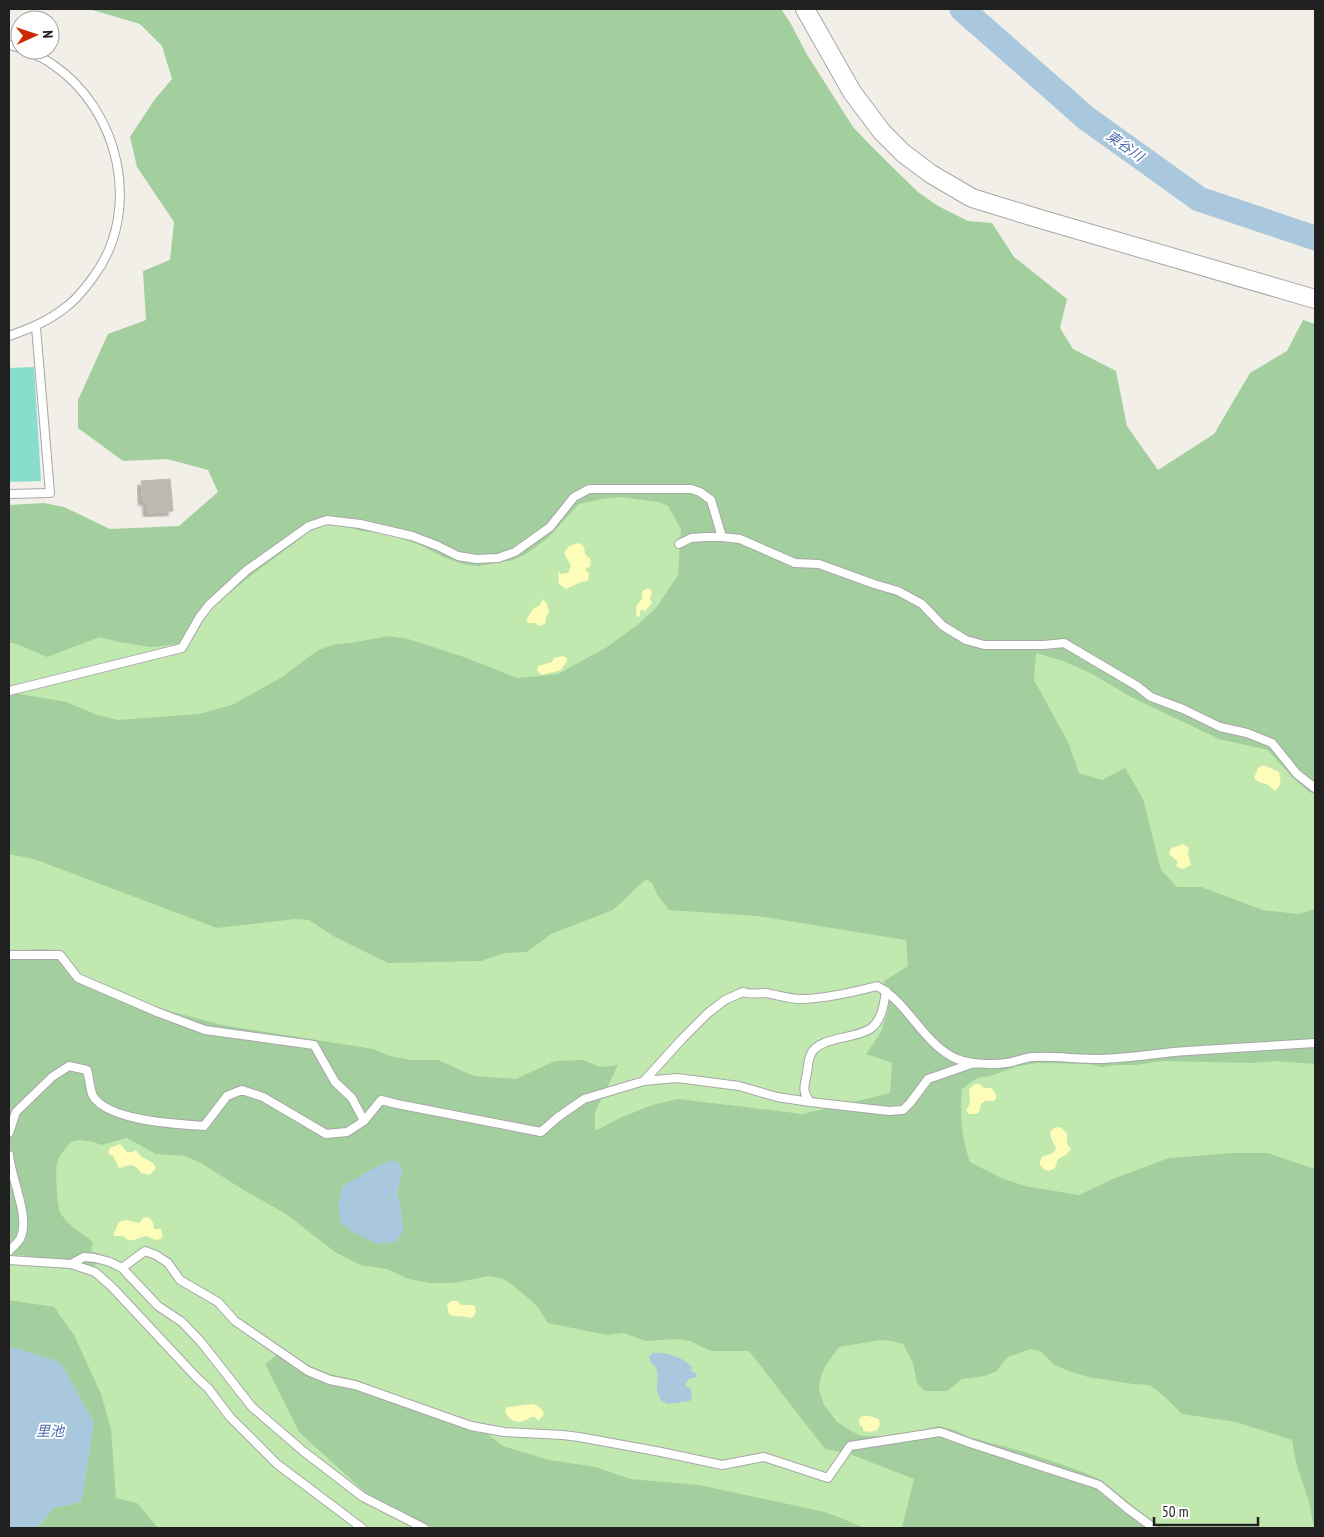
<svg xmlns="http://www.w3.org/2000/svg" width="1324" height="1537" font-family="'PT Sans Narrow','Noto Sans JP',sans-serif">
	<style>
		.grass { fill: #c1e9af }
		.forest { fill: #a2cf9d; fill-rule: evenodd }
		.sand { fill: #fdfcb9 }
		.pitch { fill: #8dc }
		.water { fill: #a9c7dd }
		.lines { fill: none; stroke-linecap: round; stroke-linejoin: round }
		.river { stroke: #a9c7dd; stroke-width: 25 }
		.building { fill: #bdb8b0; stroke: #c2b9aa; filter: url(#shadow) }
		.service-casing { stroke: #a7a7a7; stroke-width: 10 }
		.tertiary-casing { stroke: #a7a7a7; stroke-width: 20 }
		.service { stroke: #fff; stroke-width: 8 }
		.tertiary { stroke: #fff; stroke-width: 18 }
		.labels { text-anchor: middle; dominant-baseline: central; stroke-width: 4; stroke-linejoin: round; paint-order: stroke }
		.water-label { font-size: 14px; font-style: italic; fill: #4e6caf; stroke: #fff }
	</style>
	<defs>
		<filter id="shadow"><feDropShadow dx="-4.5" dy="4.5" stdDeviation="1" flood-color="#0004"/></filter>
	</defs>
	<rect width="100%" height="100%" fill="#f1efe7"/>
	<path class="grass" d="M745,420L1315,702V1528H9V579Z"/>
	<path class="forest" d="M89,9H781L791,24L806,53L853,127L877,152L918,192L938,206L968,221L992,223L1014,257L1067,299L1060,328L1073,349L1116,371L1127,426L1158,470L1214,434L1250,373L1287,351L1303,320L1315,324V794L1309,792L1292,777L1268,750L1219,739L1131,697L1092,674L1066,662L1036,653L1034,680L1068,742L1079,773L1102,780L1125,768L1143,799L1161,870L1177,887H1201L1263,910L1299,914L1315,909V1064L1274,1061L1253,1063L1161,1061L1136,1065H1117L1102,1067L1088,1064L1037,1063L1015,1067L990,1076L977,1078L962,1089C960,1117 961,1136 970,1162L1001,1178L1025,1186L1079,1195L1115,1178L1169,1158L1233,1153H1268L1315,1169V1528H1314L1309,1502L1296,1463L1292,1440L1236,1422L1182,1414L1167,1399L1150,1385L1133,1384L1088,1377L1069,1371L1055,1365L1040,1351L1031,1349L1008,1357L1001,1365L997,1371L985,1376L962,1379L947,1391H925L917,1383L913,1363L903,1344L892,1341L881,1340L839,1347L826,1365L821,1376L819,1388L821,1396L824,1405L837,1422L853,1432L862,1436H882L922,1431L938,1426L954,1430L969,1437L1028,1453L1083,1472L1103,1481L1133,1506L1163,1528H902L914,1479L850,1454L825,1449L749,1351H711L690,1341L680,1339L645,1341L624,1333L607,1335L548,1323L537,1306L520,1291L504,1279L489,1276L453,1283H430L409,1279L387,1269L360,1265L335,1252L286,1214L242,1189L201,1163L185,1156L156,1154L127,1138L101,1145L94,1142L79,1140L71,1142C66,1148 59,1155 57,1164C55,1172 57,1208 61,1214C68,1225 83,1234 93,1242L91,1251L101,1254L90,1275L28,1256L9,1254V951L43,949L61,951L81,975L100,985L158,1008L222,1025L373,1049L390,1056L411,1060H438L474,1076L516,1079L555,1061L582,1060L601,1067L618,1065L595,1112V1131L620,1118L652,1105L678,1099L803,1114L890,1093L892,1063L866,1054L881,1032L888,1011L884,981L908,966L906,940L757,916L669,910L658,896L652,883L646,879L613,910L551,934L527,952L505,953L481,961L388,963L335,937L309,920L295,919L217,928L34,859L9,854V692L66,702L97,715L118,720L199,714L232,705L282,677L318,650L336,644L351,643L389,636L408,639L464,657L517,678L558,674L607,647L636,626L656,608L678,575L681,529L668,506L658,502L620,497L602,499L579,504L548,538L526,554L513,560L479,566L466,565L445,558L420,545L387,534L361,531L353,528L333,524L325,525L313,529L249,577L211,608L202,620L190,643L151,647L118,642L100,637L47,657L14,643H9V505L44,503L64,507L110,529L179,526L218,492L208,470L167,459L123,461L78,428V400L108,334L146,320L143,271L170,260L174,222L137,167L130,137L155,99L172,79L162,46L140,24ZM388,1161L403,1170L397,1193L401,1206L361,1176L377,1168Z
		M9,1300L54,1307L74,1335L101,1394L111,1429L116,1498L137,1503L158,1528H37L54,1508L81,1502L94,1422L60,1362L9,1346Z
		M283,1350L310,1366L330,1374L357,1380L384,1392L472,1422L503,1446L549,1460L596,1467L630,1479L699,1485L825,1512L866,1528H433L367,1494L299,1432L265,1364Z"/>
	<path class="sand" d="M579,543L581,544L584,547L585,554L591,560L590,567L586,568V571L589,573L588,581L581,582L566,589L559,584L558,572L561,574L568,573L571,566L564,553L569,546Z
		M649,588L652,592L650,599L652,603L645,611L642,610L640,611V616L637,617C635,609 636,605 642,599V591Z
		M543,599L547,604L549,612L546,617L545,624L539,626L536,623H529L526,621L533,609L540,605Z
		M563,656L567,658V661L561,670L542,675L537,671L538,666L552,662L554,658Z
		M1263,765L1279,772C1281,781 1282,785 1275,791L1267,784L1259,782L1254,778L1258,768Z
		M1183,844L1189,848L1188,854L1191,865L1183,869L1179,868L1176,865L1178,862L1169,854L1171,848L1176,847Z
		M975,1084H979L984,1088H992L996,1095V1099L993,1101H985L981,1104L979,1112L976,1114H969L966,1110L970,1103L969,1089Z
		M1060,1127L1067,1133V1144L1071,1149L1066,1155L1058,1159L1055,1168L1049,1171L1045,1170L1040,1165V1161L1043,1156L1051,1154L1056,1150C1056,1145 1050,1139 1050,1132L1054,1128Z
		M120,1144L127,1152H132L136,1150C138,1153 141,1157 144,1158C150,1161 153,1162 156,1168L150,1175L141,1173C134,1162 130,1165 119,1168L113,1156L108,1153L110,1148Z
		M147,1217C152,1219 154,1223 154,1229H161L163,1237C158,1242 152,1239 147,1236C137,1237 132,1245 123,1236H114V1233L119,1222L126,1220L139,1223L143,1218Z
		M452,1301H457L462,1305H474L476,1311L474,1316L470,1318C463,1315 456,1318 449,1314L447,1304Z
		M533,1404C539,1406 542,1408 544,1414L538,1421L535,1417H531C521,1425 510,1423 505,1411L507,1407Z
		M864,1416H869L879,1419L880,1425L877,1430L870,1432L863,1431V1427L860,1426L859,1420L861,1417Z"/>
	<path class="pitch" d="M34,367L41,481L9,482V368Z"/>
	<path class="water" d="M388,1161H397L403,1170L397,1193L401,1206L403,1231L396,1242L378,1244L356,1234L341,1224L338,1206L342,1186Z
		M9,1346L60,1362L94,1422L81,1502L54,1508L37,1528H9Z
		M652,1353C666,1352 683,1357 692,1367L691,1371L697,1374L696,1377L689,1379L686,1383V1387H690C692,1393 693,1396 690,1401L668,1404L661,1401C660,1397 657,1393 657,1389C656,1380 662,1370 651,1363L649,1357Z"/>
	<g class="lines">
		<path class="river" d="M962,9L1086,118L1199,199L1315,238"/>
	</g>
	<path class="building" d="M170,479L173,511L148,513L147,500L143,501L141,481Z"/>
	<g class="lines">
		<defs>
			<path id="service" d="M9,45L20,48
				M9,336C31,328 47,322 66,307C77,299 86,287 94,276C143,209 119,109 52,64C44,58 34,54 25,50
				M9,494L50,493L36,327
				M679,544L691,538L706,537H722L740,539L795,563L819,564L874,584L898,591L922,604L943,626L966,640L984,645H1044L1064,643L1137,686L1151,697L1183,709L1220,727L1247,733L1272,743L1297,774L1315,788
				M9,691L182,648L199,618L209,605L247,570L309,526L327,520L360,524L412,536L438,546L458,556L476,559L498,558L515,552L550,527L574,497L589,489H691L700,492L711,500L722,537
				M9,955H60L78,978L157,1012L205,1030L314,1045L335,1082L352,1098L364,1121
				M644,1081L677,1078L739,1086L777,1097L810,1102L889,1111L903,1110L910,1103L928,1079L971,1064
				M810,1102C802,1092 804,1086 807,1073C808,1067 808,1060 811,1054C818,1037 855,1039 870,1029C882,1021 884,1004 886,991
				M9,1133L16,1112L52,1077L69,1066L87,1070C89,1076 90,1091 93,1096C108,1121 177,1124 204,1126L227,1096L242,1090L263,1097L326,1134L347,1132L364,1121L381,1100L397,1104L541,1132L558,1117L584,1099L644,1081L682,1039L708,1013L725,1000L743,992C750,995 758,993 766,993C778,995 792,1000 804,999C827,998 854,992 877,986C908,1002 924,1045 957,1059C969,1064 993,1065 1006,1063C1015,1062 1023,1058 1032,1057C1055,1056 1077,1059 1100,1059C1129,1058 1158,1053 1187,1051C1230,1048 1272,1046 1315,1043
				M9,1155C11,1179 31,1218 20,1239C17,1244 12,1247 9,1251
				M9,1260L71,1264L84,1257L95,1258L110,1262L122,1268L145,1251L156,1255L168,1263L180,1280L218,1302L235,1321L308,1371L330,1380L355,1385L471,1426L504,1432L563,1435L579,1437L661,1452L722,1465L764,1457L828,1478L850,1446L940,1432L970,1443L1099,1485L1128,1509L1154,1528
				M71,1264L95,1272L112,1287L198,1379L208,1388L230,1417L277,1464L362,1528
				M122,1268L158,1306L182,1322L201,1342L252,1407L303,1451L363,1497L424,1528"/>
			<path id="tertiary" d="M805,9L852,92L882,132L903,153L931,174L972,198L1037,218L1315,299"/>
		</defs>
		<use href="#service" class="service-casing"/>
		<use href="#tertiary" class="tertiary-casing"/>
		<use href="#service" class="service"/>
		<use href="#tertiary" class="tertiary"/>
	</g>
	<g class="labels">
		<g class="water-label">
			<text transform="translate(1125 146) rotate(35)">東谷川</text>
			<text x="50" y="1431">里池</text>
		</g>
	</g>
	<rect width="1324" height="1537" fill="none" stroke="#202020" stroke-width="20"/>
	<g transform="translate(35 35) rotate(87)"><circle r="24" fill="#ffffff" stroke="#a6a6a6"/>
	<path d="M0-4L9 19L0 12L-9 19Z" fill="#cc2a05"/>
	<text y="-8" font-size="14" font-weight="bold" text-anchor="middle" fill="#202020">N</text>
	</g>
	<path d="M1154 1517v8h104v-8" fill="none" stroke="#202020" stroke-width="2.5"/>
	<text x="1162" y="1517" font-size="15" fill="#202020" stroke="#ffffff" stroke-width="4" paint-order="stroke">50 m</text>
</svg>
